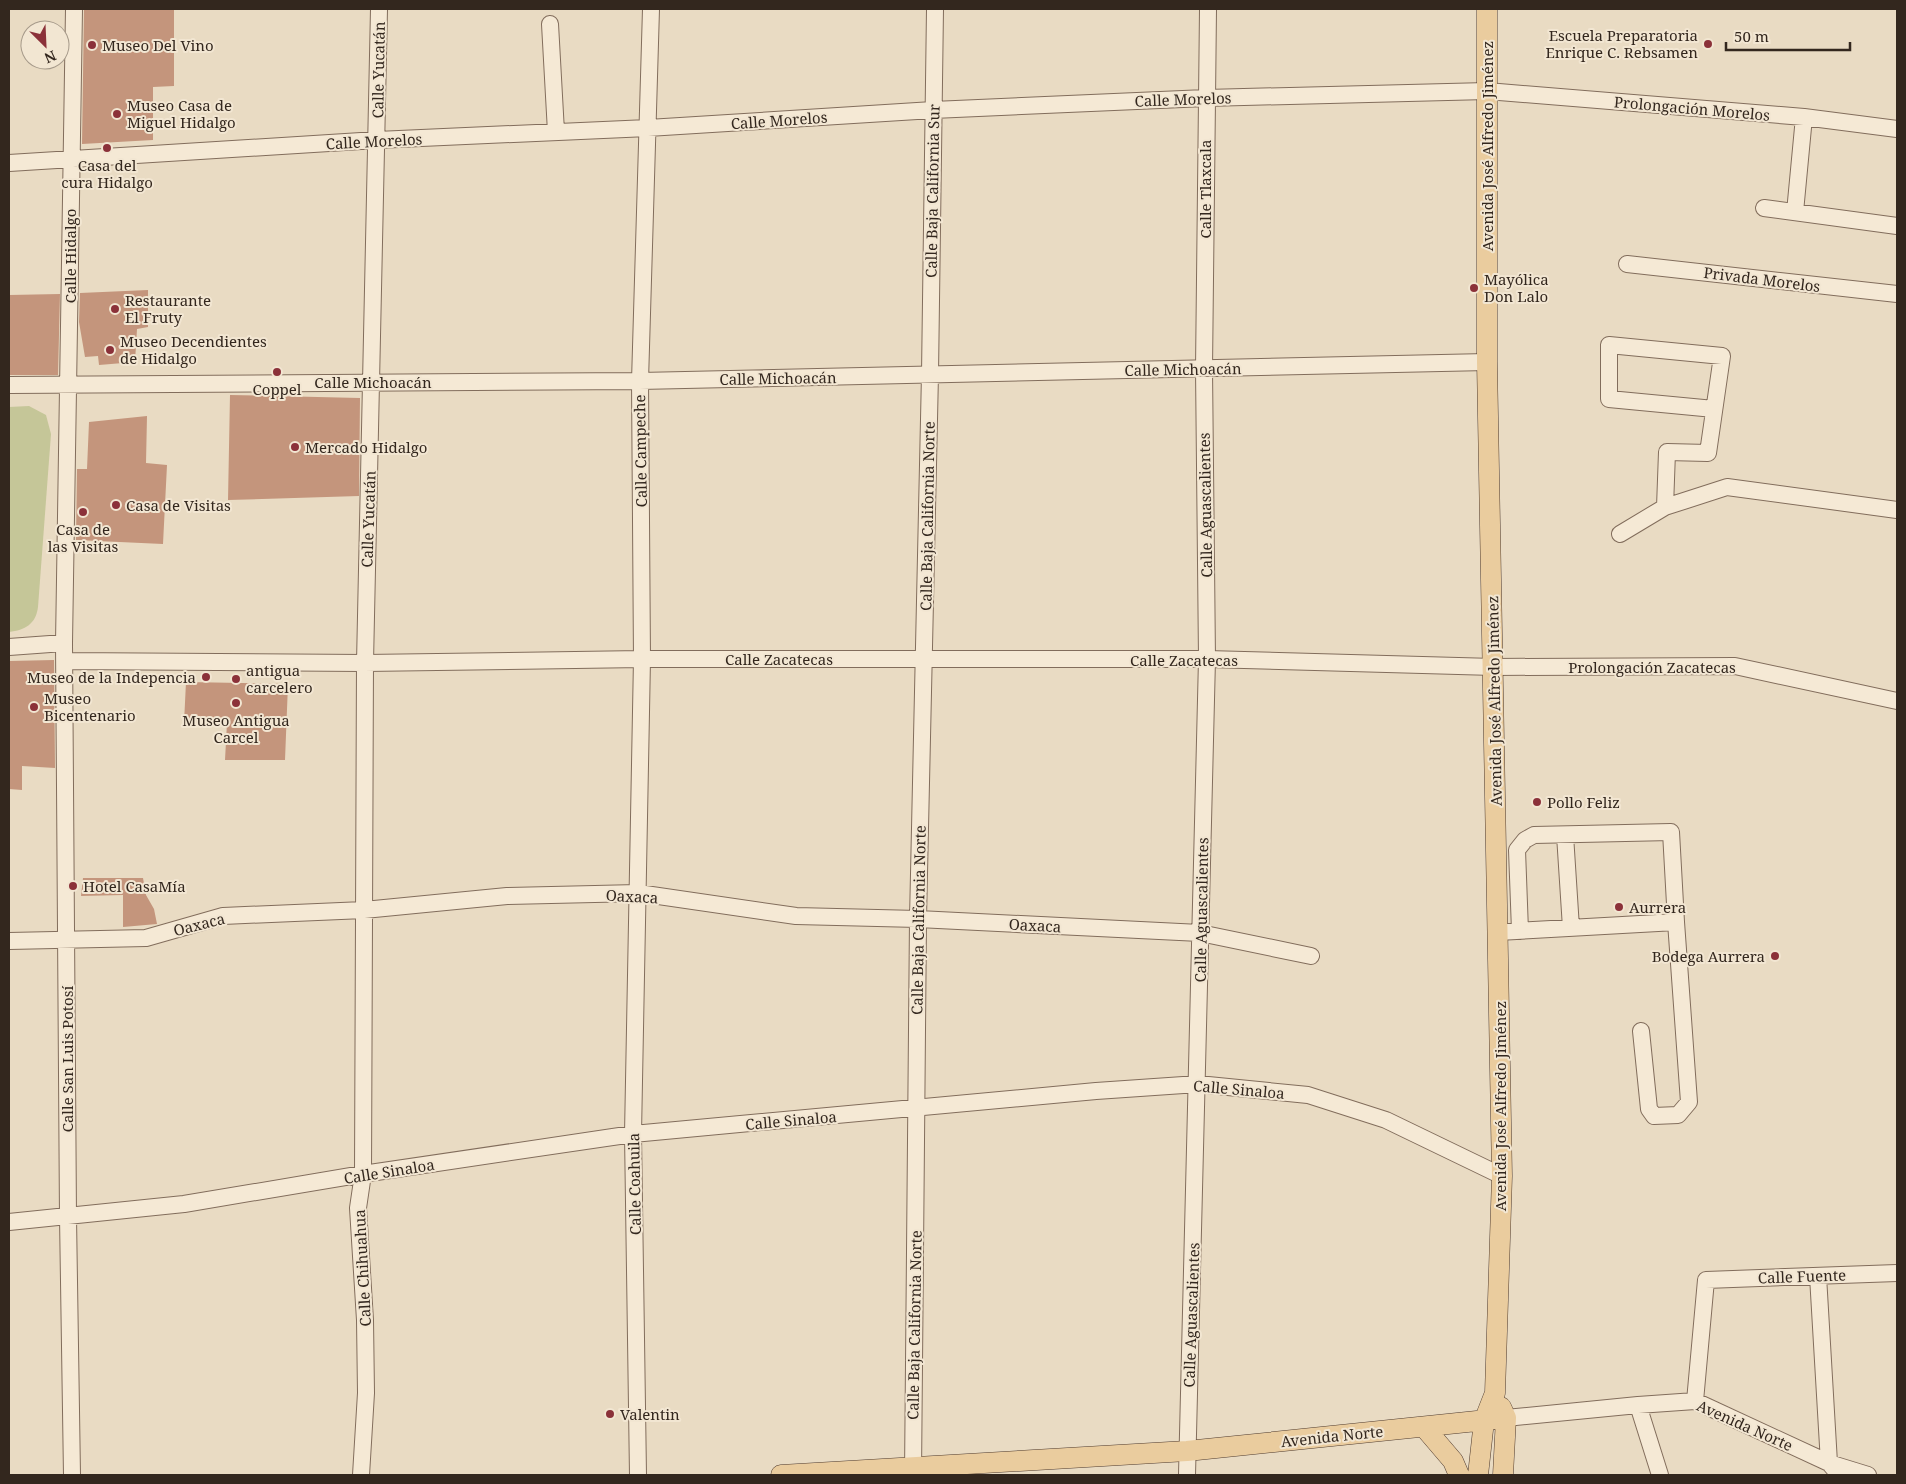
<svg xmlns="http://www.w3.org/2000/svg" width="1906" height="1484" font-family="'Noto Serif',serif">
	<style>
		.green { fill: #c5c698 }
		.building { fill: #c4957c }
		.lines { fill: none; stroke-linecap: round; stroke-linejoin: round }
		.minor-casing { stroke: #826d5c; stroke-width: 18 }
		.major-casing { stroke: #503c30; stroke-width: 21 }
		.minor { stroke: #f5e9d5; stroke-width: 16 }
		.major { stroke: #eacc9e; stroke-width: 20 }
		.poi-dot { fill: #8b3139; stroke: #f2e6d2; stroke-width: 2 }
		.labels { text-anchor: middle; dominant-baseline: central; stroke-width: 4; stroke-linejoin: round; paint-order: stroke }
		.poi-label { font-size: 15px; fill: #33271e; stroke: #f2e6d2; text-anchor: start }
		.street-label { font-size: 15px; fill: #33271e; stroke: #f2e6d2 }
	</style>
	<rect width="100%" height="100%" fill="#e9dbc3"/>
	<path class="green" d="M29,406L46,415L51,434L38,607C36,624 25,630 9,632V407Z"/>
	<path class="building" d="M84,9H174V86L153,87V140L82,144Z
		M148,290V327L137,329L135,362L99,365L98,356L85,357L79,322L80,293Z
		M60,294L58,375H9V295Z
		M230,395L360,398L359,496L228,500Z
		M147,416L146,463L167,465L163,544L76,540L77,469H87L89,422Z
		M54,660L55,768L22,766V790L9,789V661Z
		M186,682L288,684L285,760H225L227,723H184Z
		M83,878H143L146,895L154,909L157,924L123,927V895L81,896Z"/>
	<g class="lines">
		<defs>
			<path id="minor" d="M550,24L556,132
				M9,163L377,140L648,128L933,110L1206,98L1487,91L1804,117L1897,129
				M1764,208L1897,226
				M1795,212L1804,117
				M1627,264L1897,294
				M9,385L640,381L1487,362
				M1665,507L1667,452L1708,453L1722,356L1609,345V399L1714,409
				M1620,534L1665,507L1727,487L1897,510
				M9,647L64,643
				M65,661L365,663L642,659H1207L1494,667L1735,666L1897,701
				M1565,835L1571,928
				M1498,932L1676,922L1671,832L1534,835L1525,840L1517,850L1520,931
				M9,941L146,938L223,916L364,910L507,896L638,893L796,916L918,919L1200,933L1311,956
				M1641,1031L1649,1109L1654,1116L1678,1115L1689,1102L1676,922
				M9,1222L184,1204L363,1174L633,1134L1096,1091L1198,1084L1308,1095L1386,1120L1502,1176
				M1818,1276L1829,1463L1835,1470
				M1695,1401L1706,1280L1897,1273
				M1638,1405L1660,1475
				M1506,1418L1638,1405L1695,1401L1829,1463L1868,1475
				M72,1475L68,1217L64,643L74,9
				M361,1475L366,1393L365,1320L358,1208L363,1174L365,663L379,9
				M638,1475L633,1134L642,659L640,381L651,9
				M913,1475L918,919L930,374L935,9
				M1187,1475L1207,659L1204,369L1208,9"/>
			<path id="major" d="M1501,1407L1506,1418L1503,1475
				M1424,1427L1453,1461L1459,1475
				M781,1475L1187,1451L1506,1418
				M1478,1475L1484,1421L1495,1393L1502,1176L1487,362V9"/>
		</defs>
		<use href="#minor" class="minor-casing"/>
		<use href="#major" class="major-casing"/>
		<use href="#minor" class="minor"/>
		<use href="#major" class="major"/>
	</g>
	<g class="poi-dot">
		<circle cx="1708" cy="44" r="5"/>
		<circle cx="92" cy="45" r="5"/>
		<circle cx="117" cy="114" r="5"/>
		<circle cx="107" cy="148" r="5"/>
		<circle cx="1474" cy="288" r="5"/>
		<circle cx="115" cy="309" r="5"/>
		<circle cx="110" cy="350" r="5"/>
		<circle cx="277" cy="372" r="5"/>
		<circle cx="295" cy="447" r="5"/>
		<circle cx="116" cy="505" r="5"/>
		<circle cx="83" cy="512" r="5"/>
		<circle cx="206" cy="677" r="5"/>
		<circle cx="236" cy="679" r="5"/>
		<circle cx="236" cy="703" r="5"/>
		<circle cx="34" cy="707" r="5"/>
		<circle cx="1537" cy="802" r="5"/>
		<circle cx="73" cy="886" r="5"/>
		<circle cx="1619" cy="907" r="5"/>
		<circle cx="1775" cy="956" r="5"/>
		<circle cx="610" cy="1414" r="5"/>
	</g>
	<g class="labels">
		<g class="poi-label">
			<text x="1698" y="35" text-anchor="end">Escuela Preparatoria<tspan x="1698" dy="17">Enrique C. Rebsamen</tspan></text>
			<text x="102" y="45">Museo Del Vino</text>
			<text x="127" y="105">Museo Casa de<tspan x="127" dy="17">Miguel Hidalgo</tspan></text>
			<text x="107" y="165" text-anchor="middle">Casa del<tspan x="107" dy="17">cura Hidalgo</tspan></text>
			<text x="1484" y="279">Mayólica<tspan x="1484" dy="17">Don Lalo</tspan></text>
			<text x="125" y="300">Restaurante<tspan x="125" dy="17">El Fruty</tspan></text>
			<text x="120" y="341">Museo Decendientes<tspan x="120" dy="17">de Hidalgo</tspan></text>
			<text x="277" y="389" text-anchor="middle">Coppel</text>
			<text x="305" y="447">Mercado Hidalgo</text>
			<text x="126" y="505">Casa de Visitas</text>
			<text x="83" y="529" text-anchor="middle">Casa de<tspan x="83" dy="17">las Visitas</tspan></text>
			<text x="246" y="670">antigua<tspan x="246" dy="17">carcelero</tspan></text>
			<text x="196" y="677" text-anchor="end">Museo de la Indepencia</text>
			<text x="44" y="698">Museo<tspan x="44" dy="17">Bicentenario</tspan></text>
			<text x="236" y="720" text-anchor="middle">Museo Antigua<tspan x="236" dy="17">Carcel</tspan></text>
			<text x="1547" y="802">Pollo Feliz</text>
			<text x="83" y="886">Hotel CasaMía</text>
			<text x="1629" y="907">Aurrera</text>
			<text x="1765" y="956" text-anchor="end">Bodega Aurrera</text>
			<text x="620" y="1414">Valentin</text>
		</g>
		<g class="street-label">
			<text transform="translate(378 70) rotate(-89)">Calle Yucatán</text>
			<text transform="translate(1183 99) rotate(-2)">Calle Morelos</text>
			<text transform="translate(1692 108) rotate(5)">Prolongación Morelos</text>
			<text transform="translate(779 120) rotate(-4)">Calle Morelos</text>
			<text transform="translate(374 141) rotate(-3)">Calle Morelos</text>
			<text transform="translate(1487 146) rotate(-90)">Avenida José Alfredo Jiménez</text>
			<text transform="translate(1205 189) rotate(-90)">Calle Tlaxcala</text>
			<text transform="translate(932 191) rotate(-89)">Calle Baja California Sur</text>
			<text transform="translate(70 256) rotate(-90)">Calle Hidalgo</text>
			<text transform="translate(1762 279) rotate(7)">Privada Morelos</text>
			<text transform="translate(1183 369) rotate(-1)">Calle Michoacán</text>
			<text transform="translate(778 378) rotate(-1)">Calle Michoacán</text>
			<text x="373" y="382">Calle Michoacán</text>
			<text transform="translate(640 451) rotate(-91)">Calle Campeche</text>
			<text transform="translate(1205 505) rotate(-91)">Calle Aguascalientes</text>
			<text transform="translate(927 516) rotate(-89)">Calle Baja California Norte</text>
			<text transform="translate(368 519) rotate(-88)">Calle Yucatán</text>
			<text x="779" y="659">Calle Zacatecas</text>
			<text x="1184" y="660">Calle Zacatecas</text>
			<text x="1652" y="667">Prolongación Zacatecas</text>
			<text transform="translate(1494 701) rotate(-91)">Avenida José Alfredo Jiménez</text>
			<text transform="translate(632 896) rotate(3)">Oaxaca</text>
			<text transform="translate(1201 910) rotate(-89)">Calle Aguascalientes</text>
			<text transform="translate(918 920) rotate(-89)">Calle Baja California Norte</text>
			<text transform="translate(199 924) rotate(-14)">Oaxaca</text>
			<text transform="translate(1035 925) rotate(3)">Oaxaca</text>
			<text transform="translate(67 1059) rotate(-90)">Calle San Luis Potosí</text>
			<text transform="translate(1239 1089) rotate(5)">Calle Sinaloa</text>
			<text transform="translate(1500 1106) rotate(-90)">Avenida José Alfredo Jiménez</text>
			<text transform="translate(791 1120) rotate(-5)">Calle Sinaloa</text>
			<text transform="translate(389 1171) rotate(-9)">Calle Sinaloa</text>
			<text transform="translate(634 1184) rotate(-91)">Calle Coahuila</text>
			<text transform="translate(362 1268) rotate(-93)">Calle Chihuahua</text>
			<text transform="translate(1802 1276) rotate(-2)">Calle Fuente</text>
			<text transform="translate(1191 1315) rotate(-88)">Calle Aguascalientes</text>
			<text transform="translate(914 1325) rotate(-89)">Calle Baja California Norte</text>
			<text transform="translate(1745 1425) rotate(24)">Avenida Norte</text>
			<text transform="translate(1332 1436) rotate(-6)">Avenida Norte</text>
		</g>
	</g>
	<rect width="1906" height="1484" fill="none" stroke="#33271e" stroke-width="20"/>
	<g transform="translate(45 45) rotate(156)"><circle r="24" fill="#f2e6d2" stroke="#a69a8a"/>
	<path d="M0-4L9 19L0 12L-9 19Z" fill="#8b3139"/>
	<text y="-8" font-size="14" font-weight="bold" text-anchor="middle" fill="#33271e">N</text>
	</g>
	<path d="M1726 42v8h124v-8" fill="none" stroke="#33271e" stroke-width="2.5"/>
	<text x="1734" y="42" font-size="15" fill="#33271e" stroke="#f2e6d2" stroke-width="4" paint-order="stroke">50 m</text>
</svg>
